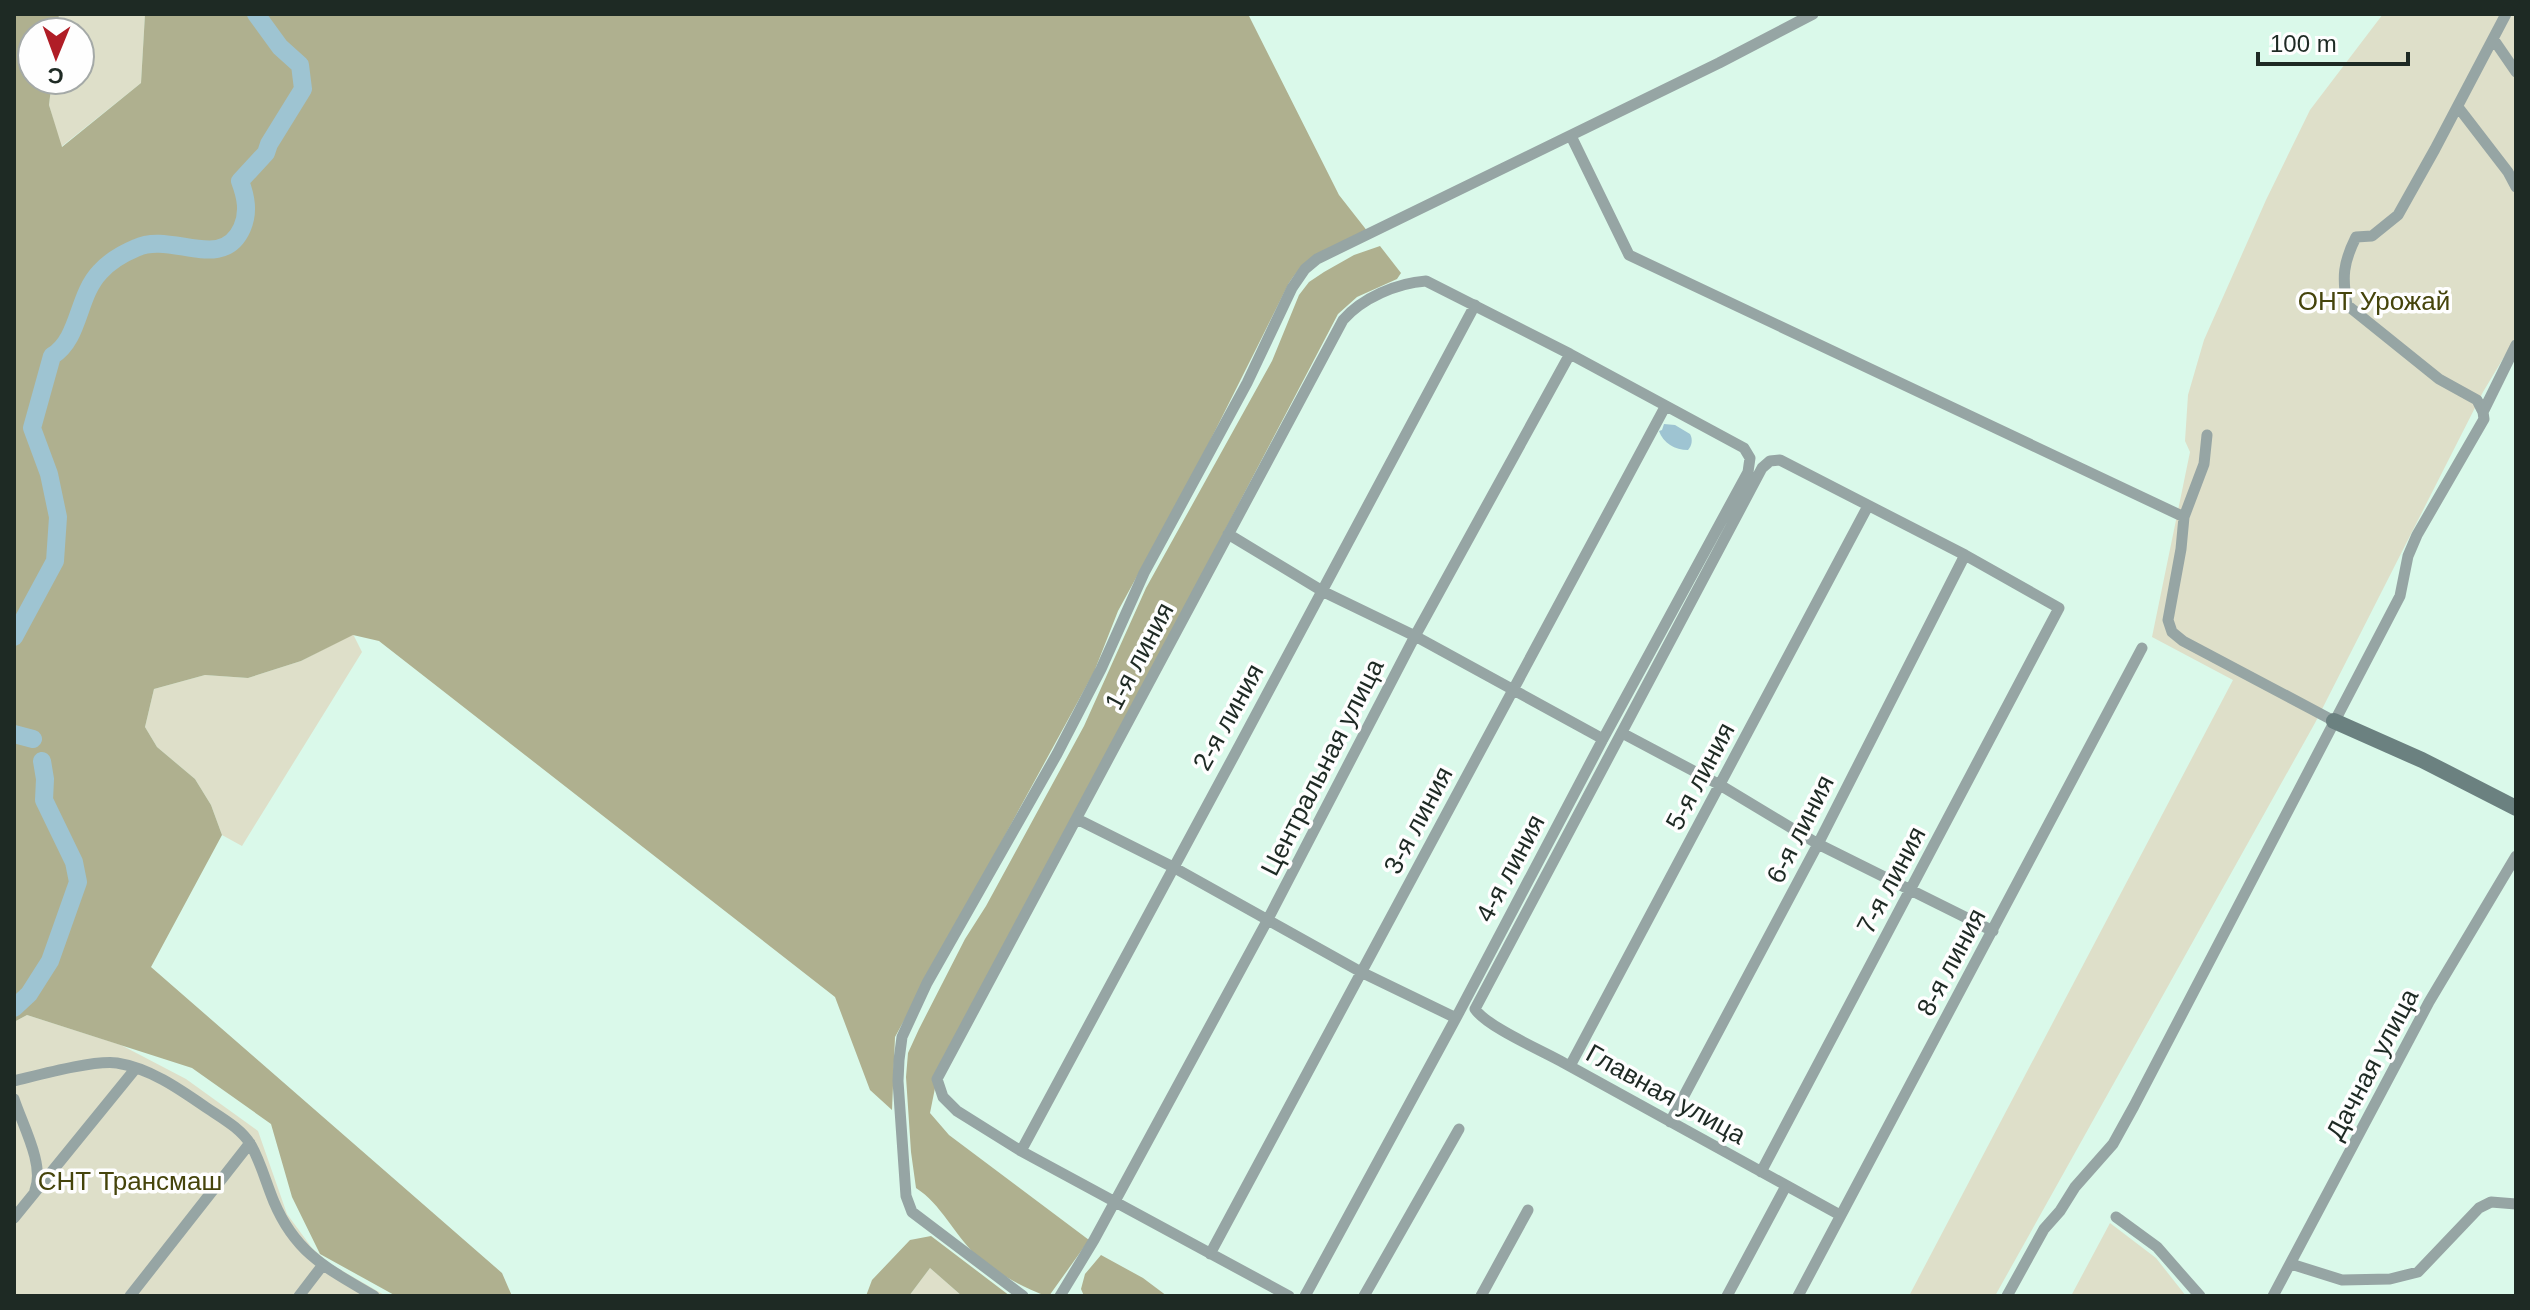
<svg xmlns="http://www.w3.org/2000/svg" width="2530" height="1310" font-family="Arial,sans-serif">
	<style>
		.green { fill: #dedfc9 }
		.forest { fill: #afb08f }
		.water { fill: #9ec4d2 }
		.lines { fill: none; stroke-linecap: round; stroke-linejoin: round }
		.river { stroke: #9ec4d2; stroke-width: 18 }
		.street { stroke: #96a5a4; stroke-width: 11 }
		.secondary { stroke: #6b8180; stroke-width: 16 }
		.labels { text-anchor: middle; dominant-baseline: central; stroke-width: 7; stroke-linejoin: round; paint-order: stroke }
		.park-label { font-size: 26px; fill: #45440b; stroke: #fefefe }
		.street-label { font-size: 26px; fill: #1e2a24; stroke: #fefefe }
	</style>
	<rect width="100%" height="100%" fill="#daf9ea"/>
	<path class="green" d="M59,14H145L141,83L61,147L49,105L52,80H80V32H57Z
		M2383,14H2516V337L2483,392L2315,723L1995,1296H1909L2233,680L2152,637L2190,452L2185,441L2188,395L2204,340L2266,200L2310,110Z
		M353,634L362,652L242,846L222,835L211,805L195,779L157,747L145,727L154,689L205,675L248,678L301,661Z
		M27,1015L121,1045L186,1079L258,1131L287,1214L312,1248L329,1263L386,1296H14V1022Z
		M2110,1223L2156,1258L2186,1296H2071Z
		M930,1268L962,1296H909Z"/>
	<path class="forest" d="M14,14H59L57,32H32V80H52L49,105L62,147L141,83L145,14H1248L1339,195L1368,232C1340,245 1306,255 1289,283L1200,461L1118,611L1094,672L895,1037L892,1110L870,1090L835,997L379,641L353,635L301,661L248,678L205,675L154,689L145,727L157,747L195,779L211,805L222,835L151,967L502,1273L512,1296H396L320,1254L292,1197L271,1124L192,1068L27,1015L14,1022Z
		M1380,246L1401,273L1397,279L1357,297L1338,314L936,1083L930,1113L949,1135L1089,1240L1049,1296H1046C1021,1286 995,1273 975,1254C954,1234 941,1204 916,1188L911,1152L906,1077L908,1053L919,1029L965,939L986,906L1084,726L1146,588L1272,361L1299,295L1309,282L1324,272L1354,255Z
		M931,1236L1010,1296H962L930,1268L909,1296H866L872,1280L910,1240Z
		M1101,1255L1143,1278L1167,1296H1084L1081,1289L1085,1274Z"/>
	<path class="water" d="M1664,424L1675,425L1690,434C1693,439 1692,446 1688,450C1675,450 1663,443 1659,431L1662,430Z"/>
	<g class="lines">
		<path class="river" d="M14,637L55,561L58,517L49,474L32,428L52,356C80,339 77,296 100,272C109,262 124,253 136,248C171,231 222,273 242,228C249,212 246,197 240,181L266,153L269,144L303,89L300,65L280,47L256,14
			M14,734L33,739
			M14,1008L29,994L50,961L78,882L74,862L44,800L45,779L42,761"/>
		<path class="street" d="M2494,40L2516,72
			M2458,107L2508,172L2516,187
			M1571,136L1629,255L2184,517
			M2483,412L2477,400L2439,379L2347,305C2342,277 2343,263 2356,237L2372,236L2398,215L2435,149L2506,14
			M2207,435L2204,464L2184,517L2181,549L2168,620L2172,632L2183,641L2334,721
			M1228,534L1324,592L1415,636L1603,739
			M1622,733L1720,785L1818,844L1993,931
			M1077,819L1173,867L1361,972L1456,1018
			M1570,1066L1868,506
			M14,1081C39,1075 93,1060 117,1063C149,1068 178,1088 204,1106C220,1117 241,1128 251,1145C261,1163 266,1183 274,1202C296,1254 328,1269 374,1296
			M14,1099C22,1124 45,1165 35,1190
			M1670,1122L1818,844L1965,555
			M1021,1151C1172,869 1326,588 1475,305
			M1761,1172L2059,608L1965,555L1780,460L1770,461L1762,468L1475,1009C1487,1027 1543,1051 1564,1063C1656,1114 1748,1165 1840,1215
			M2116,1217L2157,1247L2200,1296
			M14,1218L136,1068
			M1210,1254L1665,407
			M2291,1264L2342,1280L2390,1279L2418,1272L2479,1208L2491,1202L2516,1204
			M130,1296L250,1143
			M299,1296L322,1266
			M1023,1296L912,1212L906,1196L898,1081L899,1060L902,1037L914,1011L927,983L1057,754L1101,669L1144,573L1247,383L1292,288L1305,269L1317,259L1719,63L1813,14
			M1060,1296L1094,1240L1267,921L1415,636L1570,354
			M1289,1296L1021,1151L957,1111L943,1097L937,1079L1343,320C1362,298 1397,283 1426,281L1570,354L1744,448L1750,458L1748,472L1603,739L1456,1018L1305,1296
			M1364,1296L1459,1129
			M1481,1296L1528,1210
			M1727,1296L1786,1186
			M1798,1296L2142,648
			M2007,1296L2044,1229L2060,1211L2075,1187L2113,1144L2134,1106L2400,596L2408,556L2417,535L2484,419L2483,412L2516,345
			M2273,1296L2429,1002L2516,856"/>
		<path class="secondary" d="M2334,721L2422,760L2516,808"/>
	</g>
	<g class="labels">
		<g class="park-label">
			<text x="2374" y="301">ОНТ Урожай</text>
			<text x="130" y="1181">СНТ Трансмаш</text>
		</g>
		<g class="street-label">
			<text transform="translate(1139 656) rotate(-62)">1-я линия</text>
			<text transform="translate(1228 717) rotate(-61)">2-я линия</text>
			<text transform="translate(1322 767) rotate(-63)">Центральная улица</text>
			<text transform="translate(1700 776) rotate(-62)">5-я линия</text>
			<text transform="translate(1418 820) rotate(-62)">3-я линия</text>
			<text transform="translate(1800 829) rotate(-63)">6-я линия</text>
			<text transform="translate(1510 868) rotate(-62)">4-я линия</text>
			<text transform="translate(1891 880) rotate(-62)">7-я линия</text>
			<text transform="translate(1951 962) rotate(-62)">8-я линия</text>
			<text transform="translate(2372 1064) rotate(-62)">Дачная улица</text>
			<text transform="translate(1666 1094) rotate(29)">Главная улица</text>
		</g>
	</g>
	<rect width="2530" height="1310" fill="none" stroke="#1e2a24" stroke-width="32"/>
	<g transform="translate(56 56) rotate(181)"><circle r="38" fill="#fefefe" stroke="#a4a9a7" stroke-width="2"/>
	<path d="M0-6L14 30L0 20L-14 30Z" fill="#b01d26"/>
	<text y="-12" font-size="22" font-weight="bold" text-anchor="middle" fill="#1e2a24">С</text>
	</g>
	<path d="M2258 52v12h150v-12" fill="none" stroke="#1e2a24" stroke-width="4"/>
	<text x="2270" y="52" font-size="24" fill="#1e2a24" stroke="#fefefe" stroke-width="6" paint-order="stroke">100 m</text>
</svg>
